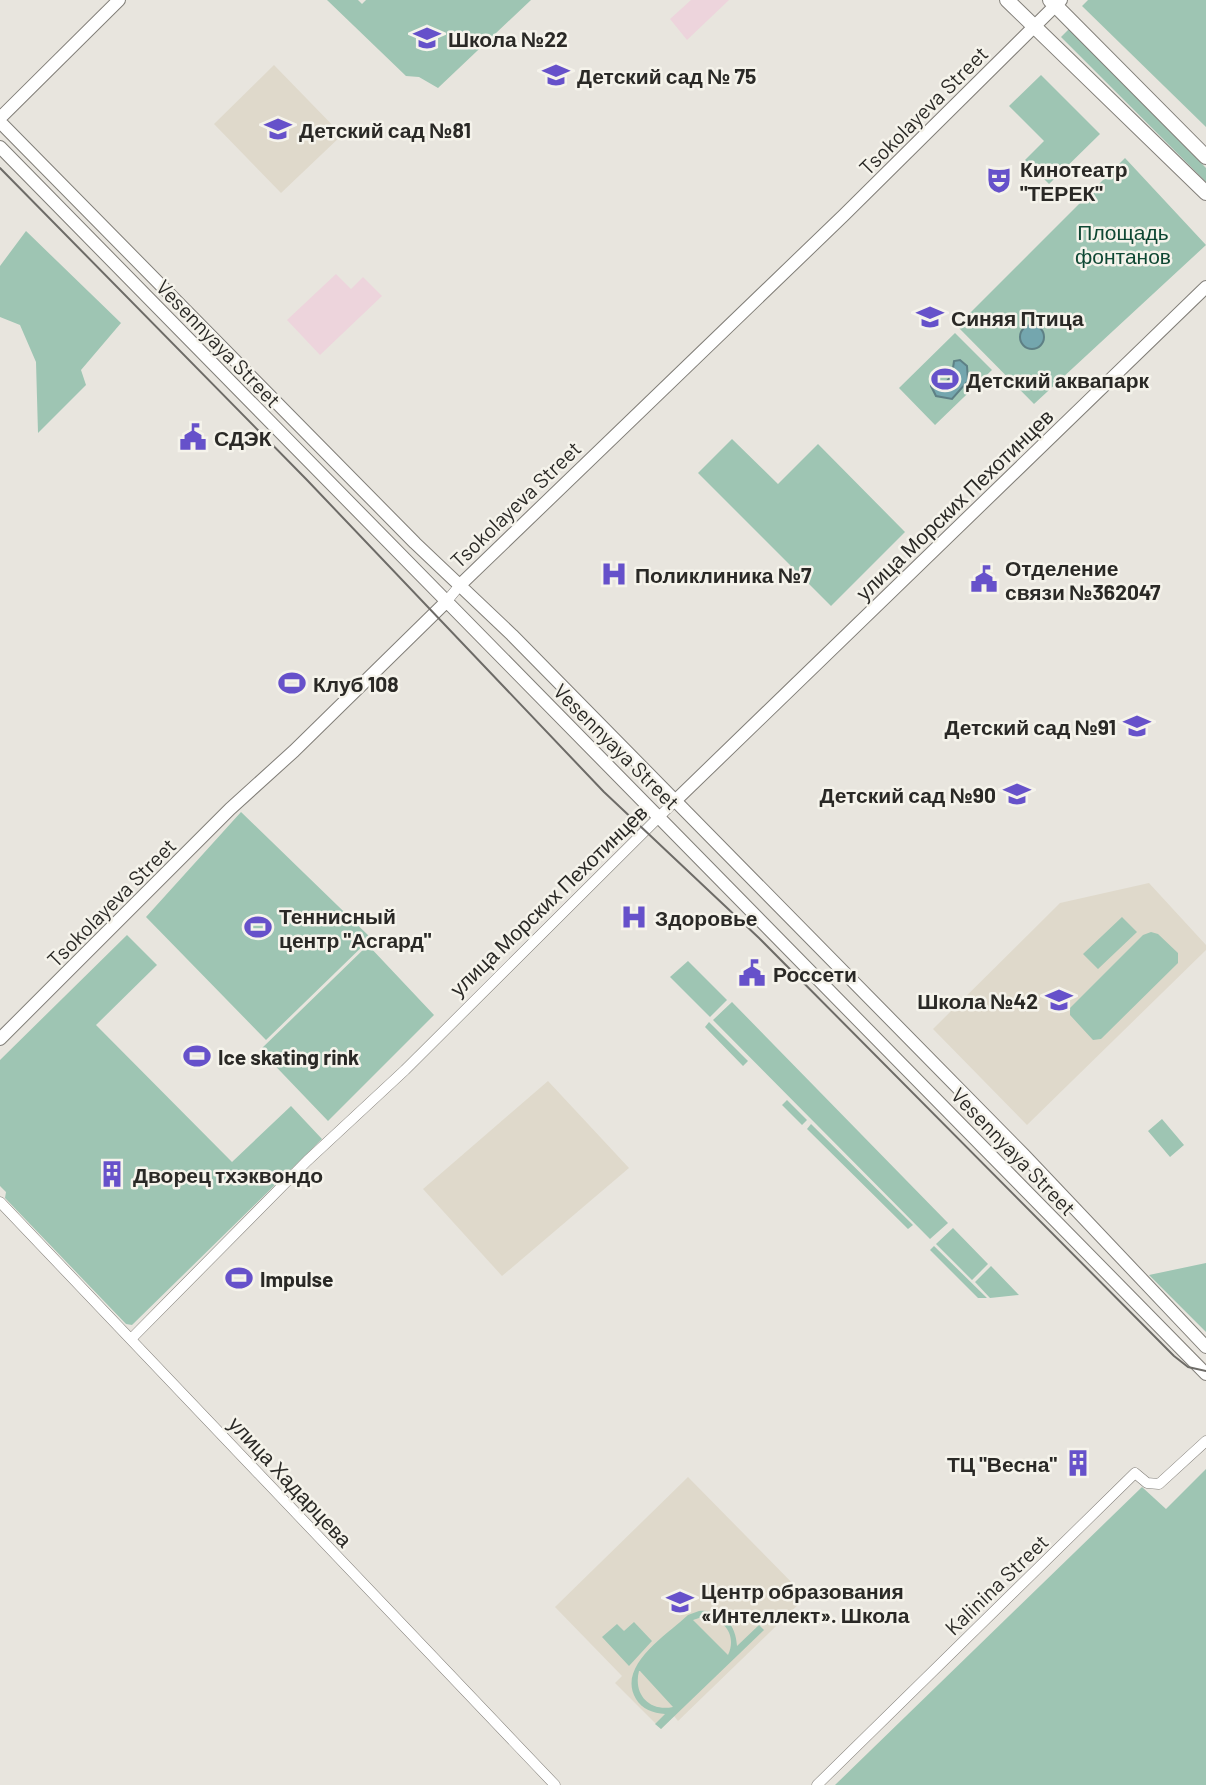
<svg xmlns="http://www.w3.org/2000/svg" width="1206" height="1785" font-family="Barlow,sans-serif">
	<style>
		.industrial { fill: #edd4dc }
		.built { fill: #dfd9cb }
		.green { fill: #9ec5b3; fill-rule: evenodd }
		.water { fill: #74a6ae; stroke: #5e8085; stroke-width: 2 }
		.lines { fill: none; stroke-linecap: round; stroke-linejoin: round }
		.minor-casing { stroke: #817e78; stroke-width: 11 }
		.tertiary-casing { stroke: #817e78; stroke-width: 14 }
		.secondary-casing { stroke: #817e78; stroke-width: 16 }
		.minor { stroke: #fff; stroke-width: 10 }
		.tertiary { stroke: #fff; stroke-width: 12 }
		.secondary { stroke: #fff; stroke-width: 14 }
		.tram { stroke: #6d6b67; stroke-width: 2 }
		.labels { text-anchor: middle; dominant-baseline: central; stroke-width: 5; stroke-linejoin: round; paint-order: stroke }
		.poi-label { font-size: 21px; font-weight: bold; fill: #2a2926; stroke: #f5f3eb; text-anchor: start }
		.street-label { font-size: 21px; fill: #2a2926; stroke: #f5f3eb }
		.park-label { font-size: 21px; fill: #0e4733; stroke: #f5f3eb }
	</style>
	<rect width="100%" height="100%" fill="#e8e5de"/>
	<path class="industrial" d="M691,0H729L687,40L670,19Z
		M336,274L351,289L363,277L382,296L320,355L287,320Z"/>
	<path class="built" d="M274,65L342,135L281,193L214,124Z
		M1149,883L1206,945V950L1027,1125L933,1029L1060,903Z
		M548,1081L629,1168L502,1276L423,1189Z
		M688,1477L806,1597L678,1721L674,1716L661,1729L615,1683L622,1676L555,1607Z"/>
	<path class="green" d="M327,0H358L362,4L366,0H531L438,88L419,77L406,76Z
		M1088,0H1206V127L1082,6Z
		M1069,29L1206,168V182L1061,37Z
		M1041,75L1100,134L1049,184L1025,160L1044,141L1009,106Z
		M1125,158L1206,245L1034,404L957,326Z
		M26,231L121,323L81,370L86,385L38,433L36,362L20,325L0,317V266Z
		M955,333L992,370L935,425L899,388Z
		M732,439L778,484L818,444L905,532L831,606L698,473Z
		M241,812L371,938L266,1040L146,917Z
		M1122,917L1137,932L1098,969L1083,954Z
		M1151,932L1158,934L1178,953V963L1101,1039L1093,1040L1070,1015V1008L1143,935Z
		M127,935L157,965L96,1025L232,1162L291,1106L322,1139L132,1325L126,1324L5,1198L6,1192L0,1186V1060Z
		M368,945L434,1015L328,1121L260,1050Z
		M688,961L727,1000L710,1017L670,977Z
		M732,1002L948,1223L930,1239L713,1020Z
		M709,1022L748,1061L743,1066L705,1027Z
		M787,1100L807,1120L802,1125L782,1105Z
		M1162,1119L1184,1145L1170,1157L1148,1131Z
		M811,1124L913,1225L908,1229L807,1129Z
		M953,1228L988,1264L972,1280L936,1244Z
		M934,1246L987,1298H978L930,1250Z
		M1206,1263V1332L1149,1275Z
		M991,1266L1019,1295L990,1298L975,1282Z
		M1206,1469V1785H835L1142,1487L1166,1509Z
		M699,1611C722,1609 736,1624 737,1646L759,1625L764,1630L661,1729L655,1724L665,1714C653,1713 642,1709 636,1699C616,1666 668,1634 688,1615ZM705,1616C725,1619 737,1636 728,1655L693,1620ZM639,1671H640L673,1707C649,1712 633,1694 639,1671Z
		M634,1622L652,1641L629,1666L602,1637L617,1624L624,1631Z"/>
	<path class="water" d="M1020 337a12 12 0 1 1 24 0a12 12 0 1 1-24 0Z
		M960,360L967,366L968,381L952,399L936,396L931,386L933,375H936L940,382L947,381L952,375L954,361Z"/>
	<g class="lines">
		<defs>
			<path id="minor" d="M446,602L460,585
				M0,1202L555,1785
				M131,1339L307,1161L405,1070L675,801
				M817,1785L1135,1473L1147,1483L1159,1484L1206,1441"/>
			<path id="tertiary" d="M0,118L119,0
				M0,122L415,543L512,635L1024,1155L1206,1347
				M0,147L1206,1374
				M460,585L844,215L1061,0
				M675,801L1206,287
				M0,1039L230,809L294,751L446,602"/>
			<path id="secondary" d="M1007,0L1206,193
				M1050,0L1206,157"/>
		</defs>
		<use href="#minor" class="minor-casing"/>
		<use href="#tertiary" class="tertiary-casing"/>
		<use href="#secondary" class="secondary-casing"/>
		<use href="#minor" class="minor"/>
		<use href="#tertiary" class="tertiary"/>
		<use href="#secondary" class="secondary"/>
		<path class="tram" d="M0,168L307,480L604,792L759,938L1174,1356L1188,1367L1206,1371"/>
	</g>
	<defs>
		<symbol id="school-bare" viewBox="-9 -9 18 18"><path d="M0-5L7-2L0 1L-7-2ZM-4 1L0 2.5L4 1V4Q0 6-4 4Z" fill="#6651ca" stroke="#f5f3eb" stroke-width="2.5" paint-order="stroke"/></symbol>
		<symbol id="theatre-bare" viewBox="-9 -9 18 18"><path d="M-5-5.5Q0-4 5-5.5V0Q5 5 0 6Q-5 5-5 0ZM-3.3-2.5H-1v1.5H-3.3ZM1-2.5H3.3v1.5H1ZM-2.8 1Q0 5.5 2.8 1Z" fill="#6651ca" stroke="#f5f3eb" stroke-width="2.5" paint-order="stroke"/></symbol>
		<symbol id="stadium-bare" viewBox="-9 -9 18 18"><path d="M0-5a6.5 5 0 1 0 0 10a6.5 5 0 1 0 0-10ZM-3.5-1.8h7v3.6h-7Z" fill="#6651ca" stroke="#f5f3eb" stroke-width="2.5" paint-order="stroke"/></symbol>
		<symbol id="civic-bare" viewBox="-9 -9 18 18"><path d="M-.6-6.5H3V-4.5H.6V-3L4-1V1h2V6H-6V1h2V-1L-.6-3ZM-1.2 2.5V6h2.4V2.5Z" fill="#6651ca" stroke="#f5f3eb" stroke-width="2.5" paint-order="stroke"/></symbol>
		<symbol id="hospital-bare" viewBox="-9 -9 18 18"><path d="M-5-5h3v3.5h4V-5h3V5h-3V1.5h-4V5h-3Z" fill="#6651ca" stroke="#f5f3eb" stroke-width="2.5" paint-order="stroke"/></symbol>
		<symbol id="building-bare" viewBox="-9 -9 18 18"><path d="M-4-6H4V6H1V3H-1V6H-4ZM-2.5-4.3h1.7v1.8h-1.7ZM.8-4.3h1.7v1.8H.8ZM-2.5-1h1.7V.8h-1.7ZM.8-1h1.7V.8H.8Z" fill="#6651ca" stroke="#f5f3eb" stroke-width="2.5" paint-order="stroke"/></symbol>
	</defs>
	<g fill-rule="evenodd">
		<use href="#school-bare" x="408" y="19" width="38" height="38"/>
		<use href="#school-bare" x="537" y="56" width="38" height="38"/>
		<use href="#school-bare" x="259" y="110" width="38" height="38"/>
		<use href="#theatre-bare" x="980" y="161" width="38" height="38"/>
		<use href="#school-bare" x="911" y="298" width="38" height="38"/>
		<use href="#stadium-bare" x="926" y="360" width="38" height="38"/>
		<use href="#civic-bare" x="174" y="418" width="38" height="38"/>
		<use href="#hospital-bare" x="595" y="555" width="38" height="38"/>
		<use href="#civic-bare" x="965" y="560" width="38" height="38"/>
		<use href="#stadium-bare" x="273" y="664" width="38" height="38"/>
		<use href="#school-bare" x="1118" y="707" width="38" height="38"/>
		<use href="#school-bare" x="998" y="775" width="38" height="38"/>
		<use href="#hospital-bare" x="615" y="898" width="38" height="38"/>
		<use href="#stadium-bare" x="239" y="908" width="38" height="38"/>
		<use href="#civic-bare" x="733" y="954" width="38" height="38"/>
		<use href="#school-bare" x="1040" y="981" width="38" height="38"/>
		<use href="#stadium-bare" x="178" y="1037" width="38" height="38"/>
		<use href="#building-bare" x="93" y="1155" width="38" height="38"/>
		<use href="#stadium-bare" x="220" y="1259" width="38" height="38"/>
		<use href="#building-bare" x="1059" y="1444" width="38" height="38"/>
		<use href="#school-bare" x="661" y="1583" width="38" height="38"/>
	</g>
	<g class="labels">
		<g class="poi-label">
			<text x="448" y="38">Школа №22</text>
			<text x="577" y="75">Детский сад № 75</text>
			<text x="299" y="129">Детский сад №81</text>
			<text x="1020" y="168">Кинотеатр<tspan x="1020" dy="24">"ТЕРЕК"</tspan></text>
			<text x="951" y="317">Синяя Птица</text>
			<text x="966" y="379">Детский аквапарк</text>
			<text x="214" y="437">СДЭК</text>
			<text x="1005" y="567">Отделение<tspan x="1005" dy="24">связи №362047</tspan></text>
			<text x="635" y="574">Поликлиника №7</text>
			<text x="313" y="683">Клуб 108</text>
			<text x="1116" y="726" text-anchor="end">Детский сад №91</text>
			<text x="996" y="794" text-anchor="end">Детский сад №90</text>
			<text x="279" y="915">Теннисный<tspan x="279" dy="24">центр "Асгард"</tspan></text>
			<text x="655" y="917">Здоровье</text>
			<text x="773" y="973">Россети</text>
			<text x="1038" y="1000" text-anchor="end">Школа №42</text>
			<text x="218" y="1056">Ice skating rink</text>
			<text x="133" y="1174">Дворец тхэквондо</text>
			<text x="260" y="1278">Impulse</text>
			<text x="1057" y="1463" text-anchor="end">ТЦ "Весна"</text>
			<text x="701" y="1590">Центр образования<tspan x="701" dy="24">«Интеллект». Школа</tspan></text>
		</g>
		<g class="street-label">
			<text transform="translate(923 110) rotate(-45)">Tsokolayeva Street</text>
			<text transform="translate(219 343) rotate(46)">Vesennyaya Street</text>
			<text transform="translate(515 504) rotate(-44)">Tsokolayeva Street</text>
			<text transform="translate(954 504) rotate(-44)">улица Морских Пехотинцев</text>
			<text transform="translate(617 746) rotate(45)">Vesennyaya Street</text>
			<text transform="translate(548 900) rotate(-44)">улица Морских Пехотинцев</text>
			<text transform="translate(111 902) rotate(-45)">Tsokolayeva Street</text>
			<text transform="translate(1014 1151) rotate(46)">Vesennyaya Street</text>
			<text transform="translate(291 1481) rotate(47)">улица Хадарцева</text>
			<text transform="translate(996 1584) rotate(-44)">Kalinina Street</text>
		</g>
		<g class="park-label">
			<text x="1123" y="231">Площадь<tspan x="1123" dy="24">фонтанов</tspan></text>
		</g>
	</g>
</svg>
